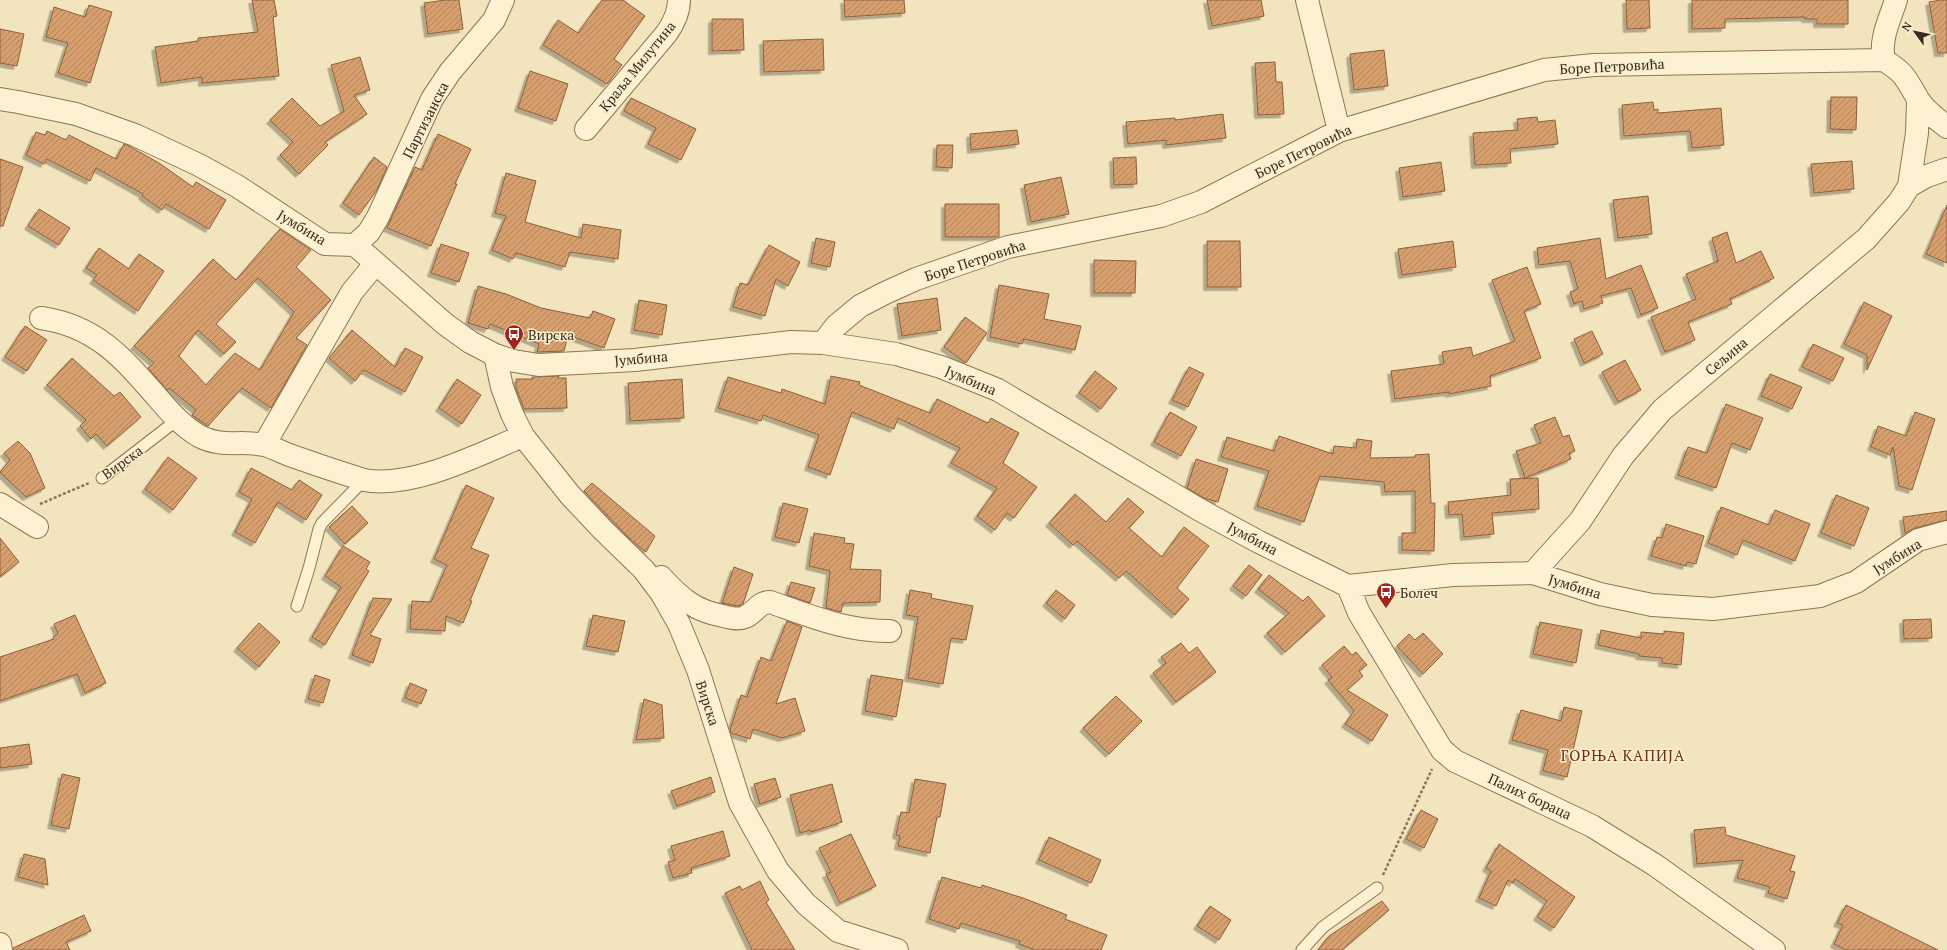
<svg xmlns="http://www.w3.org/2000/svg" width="1947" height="950" font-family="'PT Serif',serif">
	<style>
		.building { fill: url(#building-hatch); stroke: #8e5f38; fill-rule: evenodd; filter: url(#shadow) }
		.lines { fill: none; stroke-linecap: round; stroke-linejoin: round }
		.service-casing { stroke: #8d7555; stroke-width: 13 }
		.minor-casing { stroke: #8d7555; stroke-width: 24 }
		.tertiary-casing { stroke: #8d7555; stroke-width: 24 }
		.path { stroke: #8d7555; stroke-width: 2.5; stroke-dasharray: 3 2; stroke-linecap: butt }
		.service { stroke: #fcf2d2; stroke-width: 11 }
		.minor { stroke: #fcf2d2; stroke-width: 22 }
		.tertiary { stroke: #fcf2d2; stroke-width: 22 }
		.labels { text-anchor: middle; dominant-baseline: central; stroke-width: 3; stroke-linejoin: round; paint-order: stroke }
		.street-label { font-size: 14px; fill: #3a2c1b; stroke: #f9efcf }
		.poi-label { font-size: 14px; fill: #3a2c1b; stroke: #f9efcf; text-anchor: start }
		.neighbourhood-label { font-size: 15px; letter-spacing: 1px; fill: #6c2c16; stroke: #f9efcf }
	</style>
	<defs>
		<pattern id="building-hatch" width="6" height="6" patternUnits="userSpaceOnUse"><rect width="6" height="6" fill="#d59f70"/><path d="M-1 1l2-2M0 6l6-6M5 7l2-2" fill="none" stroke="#ae825b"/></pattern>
		<filter id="shadow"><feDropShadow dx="-3.5" dy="3.5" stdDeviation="0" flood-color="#0004"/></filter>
	</defs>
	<rect width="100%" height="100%" fill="#f2e5be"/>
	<path class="building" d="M252,0H274L277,16L273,17L279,76L202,83V77L161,83L155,47L198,41V38L258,32Z
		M445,0H459L463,29L428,34L424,3Z
		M602,0H623L645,16L614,59L622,65L607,84L543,45L558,20L578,33Z
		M844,0H904L905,13L845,17Z
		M1207,0H1261L1264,16L1212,26Z
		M1626,0H1649L1650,28L1627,29Z
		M1692,0H1848V24H1817V19H1805V17L1725,19V28L1692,29Z
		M1941,0H1947V53H1938L1929,2Z
		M89,5L112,12L90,83L58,73L68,43L46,37L54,7L85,17Z
		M712,19H743L744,50L712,51Z
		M0,29L24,34L17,66L0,63Z
		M823,39L824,70L764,72L763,41Z
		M1384,50L1388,86L1354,90L1350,54Z
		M360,57L370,90L354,95L367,114L325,142L328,145L299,174L280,155L293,142L270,120L292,98L320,126L344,111L331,65Z
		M1275,62L1276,82H1282L1284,114L1258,115L1255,63Z
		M530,71L568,84L556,121L518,108Z
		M1831,97H1857L1856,130L1830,129Z
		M631,98L696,129L681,160L648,144L656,128L624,111Z
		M1653,102L1654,110L1658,109V113L1721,108L1724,145L1692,148L1690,131L1624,136L1622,105Z
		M1223,114L1226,138L1166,145V140L1128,144L1126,122L1175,118V120Z
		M1537,117L1538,122L1555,120L1558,144L1510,149L1511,163L1475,165L1473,133L1518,130L1517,119Z
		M1017,130L1019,144L971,150L970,134Z
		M47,131L66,140L69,135L116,159L124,144L129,146L159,163L193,187L196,182L226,200L209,229L166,204L162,210L142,196L143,194L96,168L90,181L47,159L44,164L26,155L36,132L45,135Z
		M438,134L471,149L455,184H457L431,246L387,228L415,167L422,170Z
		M937,145H953L952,168L936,167Z
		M374,157L387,167L377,190L359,215L343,203Z
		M1136,157L1137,184L1114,185L1113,158Z
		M0,159L23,167L3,226H0Z
		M1852,161L1854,189L1814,193L1811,164Z
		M1441,162L1445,191L1403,197L1399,168Z
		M506,173L536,181L525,222L581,238L583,224L621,230L618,259L570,252L565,267L516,253L513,259L492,250L506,216L495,213Z
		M1061,177L1069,214L1031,222L1024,185Z
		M1648,196L1652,234L1618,238L1613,200Z
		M945,204H999V237H945Z
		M1947,205V263L1926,254Z
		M39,209L70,228L59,245L28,226Z
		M280,229L311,250L296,267L331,300L296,338L307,345L271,408L242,388L208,426L192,415L196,410L169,388L167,390L148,368L154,363L134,346L213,259L236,280ZM258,278L294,312L260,370L235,353L206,385L179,356L198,330L224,354L236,342L216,324Z
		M1727,232L1736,263L1761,251L1774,278L1730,299L1732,304L1688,322L1695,340L1665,352L1651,317L1696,299L1686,274L1718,261L1712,238Z
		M816,238L835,242L830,267L811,263Z
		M1600,238L1606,279L1641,265L1658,308L1641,315L1631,288L1601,296L1603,303L1584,309L1582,301L1574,304L1570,292L1578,289L1570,261L1539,265L1537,248Z
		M1207,241H1240L1241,287H1207Z
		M1453,241L1456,267L1402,275L1398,249Z
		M441,244L469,253L459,282L431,273Z
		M769,245L800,262L788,286L776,279L765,316L733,307L740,283L748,285Z
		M99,248L129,269L139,254L164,271L138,311L93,280L97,275L86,268Z
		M1094,260L1136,261L1135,293H1094Z
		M1527,267L1541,304L1524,311L1541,358L1490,376L1491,386L1449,394V392L1395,399L1391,371L1444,364L1442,352L1471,347L1473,356L1515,341L1492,280Z
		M999,285L1049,294L1044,319L1081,326L1075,350L1024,339L1022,344L990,337Z
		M478,286L506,294L541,308L590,318L593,311L615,319L604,348L568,335L564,351L537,352L539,344L490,324L488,329L468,323Z
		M937,298L941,330L902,336L897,304Z
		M639,300L667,305L662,335L634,330Z
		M1864,302L1892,316L1867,370V355L1844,344Z
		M965,317L987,333L966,363L944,347Z
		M25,326L47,340L27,371L5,357Z
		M352,330L395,367L405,348L423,357L405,392L364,370L355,381L329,358Z
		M1592,331L1603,354L1584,363L1574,339Z
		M1813,344L1844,358L1833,381L1802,367Z
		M72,358L114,396L120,392L141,417L107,446L96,434L91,439L80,426L86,420L47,385Z
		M1625,360L1641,390L1618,402L1602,372Z
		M1189,367L1204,374L1188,407L1172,400Z
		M1095,371L1117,388L1101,409L1079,393Z
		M1770,374L1802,387L1792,409L1761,396Z
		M559,376L558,378H566L567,408L524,409L516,388V379H532V377Z
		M831,376L860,382L859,385L930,413L937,399L988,423L991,418L1019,433L1003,463L1037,487L1014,518L1007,513L995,530L977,516L997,488L951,463L960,448L898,418L894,429L852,412L830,475L808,467L819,435L763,415L761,421L718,408L728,377L781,393L782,389L825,404Z
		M457,379L481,395L462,424L439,408Z
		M682,379L684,418L630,421L628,383Z
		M1726,404L1763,418L1750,450L1732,443L1716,488L1678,475L1688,447L1707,453Z
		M1170,412L1197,427L1181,456L1154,442Z
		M1915,412L1935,419L1912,490L1899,486L1893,447L1890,455L1871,447L1878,426L1906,436Z
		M1555,417L1563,437L1569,435L1575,451L1569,454L1571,459L1525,478L1516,451L1541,443L1534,425Z
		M1279,436L1333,454L1334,446L1356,448L1357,439L1372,441L1370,458L1415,457V455L1429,454L1431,503H1435L1434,551L1402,550V533H1415V491L1385,492L1384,482L1320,476L1304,522L1257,506L1269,471L1221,457L1227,437L1274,451Z
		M18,441L30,453L45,488L26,497L0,472L10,460L4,453Z
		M168,457L197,478L173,510L145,489Z
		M1196,459L1228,469L1218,502L1204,498L1187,488Z
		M251,468L292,490L299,480L322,495L306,520L278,502L255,543L235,532L252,499L239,492Z
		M1538,478L1539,509L1492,513L1494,534L1464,537L1462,514L1449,515L1448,502L1511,495L1510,479Z
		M592,483L655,536L646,552L629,538L584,491Z
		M466,485L494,498L471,548L489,555L470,601H472L463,623L446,616L445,631L410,629L412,601L431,602L447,565L434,559Z
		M1075,494L1106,522L1128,498L1144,512L1129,528L1162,557L1184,527L1209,546L1177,588L1189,599L1175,615L1126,571L1119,578L1077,541L1073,545L1049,523Z
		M1836,495L1869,508L1854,546L1821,533Z
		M783,503L808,509L799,543L775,537Z
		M352,506L368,523L345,544L329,527Z
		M1721,507L1769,525L1775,510L1810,524L1795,561L1743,540L1737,555L1708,543Z
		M1947,511V520L1915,528L1905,533L1903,517Z
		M1666,524L1704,536L1696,564L1687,562L1686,566L1651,556L1657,537L1662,538Z
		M814,533L845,538L844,543L854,544L850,569L881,570L880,602L843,603L841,612L826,608L830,571L809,566Z
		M0,538L19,562L0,577Z
		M343,546L370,562L366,569L369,571L325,645L312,637L341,587L325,576Z
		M1249,565L1262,575L1246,596L1233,586Z
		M734,567L753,574L743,604L738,606L722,603Z
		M1269,575L1303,601L1308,596L1325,616L1285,652L1267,633L1289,613L1258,589Z
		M791,582L815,588L810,603L787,595Z
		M910,590L932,594L931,598L973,606L966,640L951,638L943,684L908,678L918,617L906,615Z
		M1056,590L1075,605L1065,619L1046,603Z
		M373,598L392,599L370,635L381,639L373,663L352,655Z
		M75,615L106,683L85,693L77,674L0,701V657L54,639L53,637L58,634L54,624Z
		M593,615L625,621L618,652L586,646Z
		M1931,619L1932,638L1904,639L1903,620Z
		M787,621L802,627L776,704L795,698L805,731L782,738L753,729L750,739L731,733L730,730L741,695L747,697L761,657L771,661Z
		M1540,622L1582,630L1576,663L1533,654Z
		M259,623L280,642L259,667L237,648Z
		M1601,630L1641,638V632L1664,634V631L1684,633L1681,665L1662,663V658L1639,656V654L1598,645Z
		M1423,633L1443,654L1423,674L1397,646L1409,634L1415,640Z
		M1181,643L1189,653L1197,647L1216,672L1176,702L1153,673L1166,663L1161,657Z
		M1344,646L1352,655L1356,652L1367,665L1359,671L1363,676L1347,690L1388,715L1372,741L1345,724L1354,711L1328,680L1332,677L1322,665Z
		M315,675L330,680L323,703L308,699Z
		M871,675L903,680L896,717L865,711Z
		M410,683L427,690L421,704L405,698Z
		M1116,696L1142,721L1109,754L1083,728Z
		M644,699L662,705L664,738L636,740Z
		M1564,707L1582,711L1567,777L1543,771L1548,750L1512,740L1521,710L1561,721Z
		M29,744L32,764L0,768V748Z
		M62,774L80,778L69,829L51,825Z
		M711,777L715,792L677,806L671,791Z
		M775,778L781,797L760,804L754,784Z
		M915,779L946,784L940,817H937L930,853L898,846L900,836L896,835L901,812L909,813Z
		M832,784L842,822L811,832V830L800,833L790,795Z
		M1421,810L1438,819L1424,848L1406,839Z
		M1725,827L1726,835L1795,856L1790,871L1795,872L1787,899L1768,893L1770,887L1737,878L1743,860L1697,864L1694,830Z
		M723,831L730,856L691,868L692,873L673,878L668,862L675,860L671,846Z
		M851,834L876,886L840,903L826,874L831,872L819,848Z
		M1049,837L1101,860L1091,883L1039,860Z
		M1499,844L1575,897L1554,928L1537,917L1547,901L1515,879L1513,883L1508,880L1496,906L1479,898L1491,871L1486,868Z
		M24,854L45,859L48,885L18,877Z
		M942,877L981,888L982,885L1023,898L1067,915L1065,919L1107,935L1101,950H1035L1019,944L1020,941L961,923L959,929L929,919Z
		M760,881L769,900L766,902L795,950H752L725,893L740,886L742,890Z
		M1382,901L1389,910L1342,950H1318L1329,936Z
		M1846,905L1881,922L1938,950H1846L1834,944L1843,925L1837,923Z
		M1210,906L1231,920L1219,940L1197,926Z
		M84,915L91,931L66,942L70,950H13V948Z"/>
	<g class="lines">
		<defs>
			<path id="service" d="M102,478L177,420
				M297,606L309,568L319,529L322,523L364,480
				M1302,950L1323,927L1377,888"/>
			<path id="minor" d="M1307,0L1339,131
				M1884,60C1879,40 1890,19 1896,0
				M586,129L666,34C674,23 679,13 679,0
				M1909,186L1917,133L1918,101
				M355,245L369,232L378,217L432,99L450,72L494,20L503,0
				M41,318C96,326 122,357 157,397C170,412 182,426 199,436C222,448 241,440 264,445C275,448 287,455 298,458C320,466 342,473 364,480C413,489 479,454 523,436
				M823,343L836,326L860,306L885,293L916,279L1008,247L1161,216L1201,202L1339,131L1544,70L1594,65L1884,60C1907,75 1905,78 1918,99C1924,110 1938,120 1947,127
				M495,355L502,387L512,414L523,436L570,495L602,529L644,570L662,594L679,624L698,670L740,803L778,871L806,904L838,931L897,950
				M264,445L352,292L375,264
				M0,504L37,527
				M1533,573L1580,521L1623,456L1662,410L1866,239L1899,202L1909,186L1927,176L1947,169
				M661,577C680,598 695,611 723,616C730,618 738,620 745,617C755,613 758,602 770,602C810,616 848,632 890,631
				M0,944L1,950
				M1774,950L1655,865L1592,826L1455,761L1442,750L1359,613L1348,586L1453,575L1533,573L1600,594L1652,605L1713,609L1820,596L1856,582L1918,540L1947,532"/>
			<path id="tertiary" d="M0,99L18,102L76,114L135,135L199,165L237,186L325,244L355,245L445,324L470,342L495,355L514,361L539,365L635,360L791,342L823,343L896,354L941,367L998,390L1200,510L1259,542L1348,586"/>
		</defs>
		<use href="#service" class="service-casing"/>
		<use href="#minor" class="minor-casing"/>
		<use href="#tertiary" class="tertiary-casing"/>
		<path class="path" d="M40,504L89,483
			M1383,875L1432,769"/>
		<use href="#service" class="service"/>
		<use href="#minor" class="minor"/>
		<use href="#tertiary" class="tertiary"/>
	</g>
	<defs>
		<symbol id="bus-pin" viewBox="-11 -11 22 30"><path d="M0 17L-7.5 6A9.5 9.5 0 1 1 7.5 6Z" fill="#a2241f" stroke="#f9efcf"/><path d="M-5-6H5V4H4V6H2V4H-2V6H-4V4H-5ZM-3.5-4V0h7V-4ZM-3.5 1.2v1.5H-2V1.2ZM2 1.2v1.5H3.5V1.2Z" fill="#fff"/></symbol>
	</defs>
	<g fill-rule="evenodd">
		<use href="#bus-pin" x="503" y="323" width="22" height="30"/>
		<use href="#bus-pin" x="1375" y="581" width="22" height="30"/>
	</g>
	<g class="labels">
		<g class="street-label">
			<text transform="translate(637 66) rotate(-51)">Краља Милутина</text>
			<text transform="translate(1612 66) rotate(-3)">Боре Петровића</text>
			<text transform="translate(425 120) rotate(-63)">Партизанска</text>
			<text transform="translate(1303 151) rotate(-26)">Боре Петровића</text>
			<text transform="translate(302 227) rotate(31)">Јумбина</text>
			<text transform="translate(975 260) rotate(-18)">Боре Петровића</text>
			<text transform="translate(1726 356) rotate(-40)">Сељина</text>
			<text transform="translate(641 358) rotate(-5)">Јумбина</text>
			<text transform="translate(971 380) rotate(23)">Јумбина</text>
			<text transform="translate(122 462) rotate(-36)">Вирска</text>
			<text transform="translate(1253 538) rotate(28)">Јумбина</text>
			<text transform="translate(1897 556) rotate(-32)">Јумбина</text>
			<text transform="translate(1575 586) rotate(17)">Јумбина</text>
			<text transform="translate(708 703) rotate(72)">Вирска</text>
			<text transform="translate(1530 796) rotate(25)">Палих бораца</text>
		</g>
		<g class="poi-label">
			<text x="528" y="334">Вирска</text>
			<text x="1400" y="592">Болеч</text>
		</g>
		<g class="neighbourhood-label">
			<text x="1623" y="755">ГОРЊА КАПИЈА</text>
		</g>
	</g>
	<g transform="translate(1915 32) rotate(303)" stroke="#f9efcf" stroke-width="3" paint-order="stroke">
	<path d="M0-3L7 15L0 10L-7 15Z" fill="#3a2c1b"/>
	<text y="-6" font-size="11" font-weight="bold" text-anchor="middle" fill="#3a2c1b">N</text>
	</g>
</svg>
